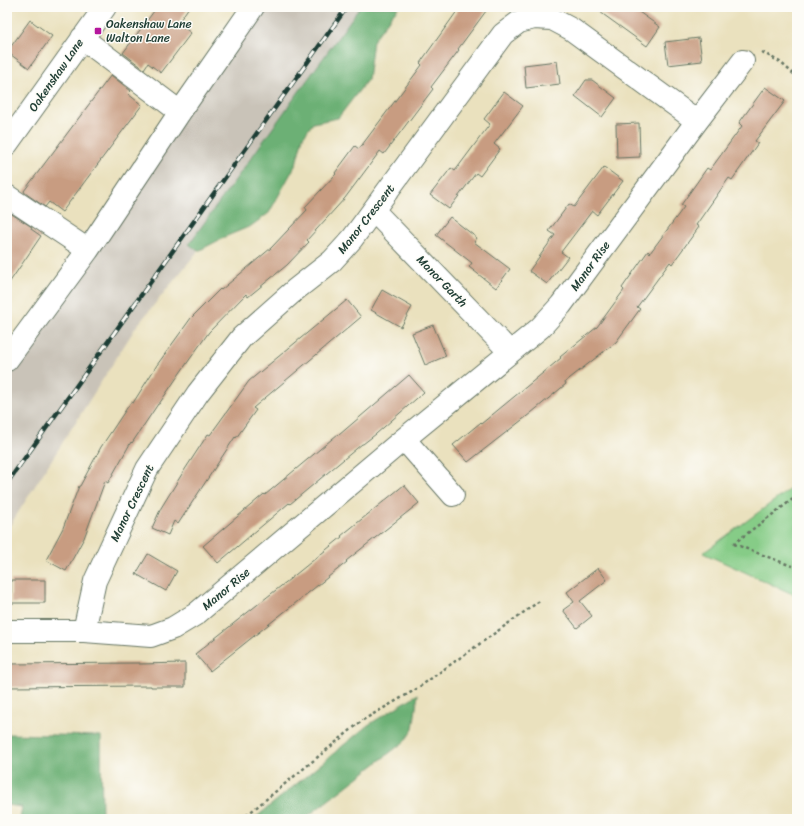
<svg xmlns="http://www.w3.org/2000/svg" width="804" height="826" font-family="Sriracha,sans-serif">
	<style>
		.industrial { fill: #c9c3b8 }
		.green { fill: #86cc87; stroke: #52845e }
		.forest { fill: #6cb074; stroke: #467654 }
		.building { fill: #c89c81 }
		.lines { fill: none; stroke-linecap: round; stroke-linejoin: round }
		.minor-casing { stroke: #667664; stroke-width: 24 }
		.path { stroke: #667664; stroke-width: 2.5; stroke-dasharray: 3 3; stroke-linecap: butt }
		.minor { stroke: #fff; stroke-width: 22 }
		.rail-casing { stroke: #1f3d34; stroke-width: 4.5 }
		.rail { stroke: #fdfcf7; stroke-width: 3; stroke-dasharray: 9; stroke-linecap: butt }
		.poi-dot { fill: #b5179e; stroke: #fdfcf7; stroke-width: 1.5 }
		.labels { text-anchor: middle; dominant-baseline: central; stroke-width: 3; stroke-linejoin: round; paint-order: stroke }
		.poi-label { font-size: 12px; fill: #1f3d34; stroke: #fdfcf7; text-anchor: start }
		.street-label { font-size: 12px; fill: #1f3d34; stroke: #fdfcf7 }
	</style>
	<rect width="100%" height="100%" fill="#fdfcf7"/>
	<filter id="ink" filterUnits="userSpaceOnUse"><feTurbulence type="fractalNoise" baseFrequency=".025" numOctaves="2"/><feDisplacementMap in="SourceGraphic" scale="8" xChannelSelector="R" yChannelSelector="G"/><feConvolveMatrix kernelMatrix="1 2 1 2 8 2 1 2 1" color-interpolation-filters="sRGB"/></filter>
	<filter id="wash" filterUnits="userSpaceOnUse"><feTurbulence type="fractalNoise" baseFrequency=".012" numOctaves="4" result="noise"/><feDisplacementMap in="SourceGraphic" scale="16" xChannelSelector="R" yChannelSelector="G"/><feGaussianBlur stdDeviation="0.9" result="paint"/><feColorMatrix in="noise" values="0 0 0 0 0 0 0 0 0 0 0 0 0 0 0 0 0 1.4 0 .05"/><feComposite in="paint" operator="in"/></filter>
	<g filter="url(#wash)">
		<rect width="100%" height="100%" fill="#eae1be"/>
		<path class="industrial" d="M262,7H360L189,244L198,251L136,327L7,530V366Z"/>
		<path class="green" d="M797,484V596L703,553Z"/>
		<path class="forest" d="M360,7H399L391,16L373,41L368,79L338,118L313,123L303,137L296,164L269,213L251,226L227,236L198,251L189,244Z
			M418,694L413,729L405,741L304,819H254L368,725Z
			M7,734L101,736L102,819H20L22,807L7,805Z"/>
		<g id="blocks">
			<path class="building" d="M157,7H189L178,23L191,33L161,73L148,63L144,69L123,53Z
				M460,7H489L458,49L459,50L431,87L433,89L384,154L380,151L345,198L307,240L309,242L287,265L248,297L246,294L209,332L180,373L159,404H158L132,443L131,442L108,483L105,481L84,538L66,571L46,560L63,528L79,486H80L101,447L131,402L133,403L157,365L191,318L220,289L221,290L271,248L307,210L305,207L336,174L335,173L355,146L359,149L422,65L420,63Z
				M593,7H632L660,27L647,46Z
				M30,20L52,36L29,68L7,52Z
				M699,38L702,61L668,65L665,42Z
				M557,61L560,84L526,88L524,65Z
				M111,75L131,91L128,94L142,105L62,212L49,202L45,207L25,193L24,191Z
				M586,80H592L616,98L602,117L575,96Z
				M765,87L785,101L755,141L758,143L732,180L729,178L696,225L699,227L672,264L670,262L637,307L640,309L616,342L565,382L566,384L531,413L468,462L453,445L480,423L481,424L526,387L561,358L560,357L597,327L624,290L622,288L648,251L650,253L684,207L681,205L707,168L710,170L742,126L739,123Z
				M504,92L523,106L494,144L500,149L480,176L476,173L449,209L430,195L451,168L455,171L490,124L484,119Z
				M639,123L640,157L617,158L616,124Z
				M604,167L623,181L597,215L592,211L561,252L568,257L547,284L529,271L555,235L549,231L569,204L574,207Z
				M10,213L32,227L31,229L41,236L7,286V218Z
				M450,217L477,238L474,242L510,269L496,288L469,267L472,263L436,235Z
				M382,290L412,307L401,327L371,310Z
				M347,300L361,317L335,339L253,408L256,410L236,438L235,437L178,524L174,521L168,535L152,528L161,508L182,474L208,434L210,435L249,381Z
				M433,325L446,356L425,365L412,333Z
				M409,375L424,392L376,434L363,444H362L290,504L289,503L218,563L203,546L264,494L265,495L338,434L339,435Z
				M404,485L419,503L346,561L347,562L210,671L195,654L295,575L342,537L341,536Z
				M148,554L177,571L166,591L136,574Z
				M598,568L607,580L580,601L592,616L577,628L563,610L574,602L567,592Z
				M11,580H45V603H11Z
				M139,663V664L185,663V687H151V686L7,687V664Z"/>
		</g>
	</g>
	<g filter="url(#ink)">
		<use href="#blocks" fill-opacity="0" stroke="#667664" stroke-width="1"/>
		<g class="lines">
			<defs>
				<path id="minor" d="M82,38L180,112
					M7,144L105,7
					M7,196L88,250
					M374,211L510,352
					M7,360L88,250L180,112L253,7
					M404,439L453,495
					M7,631H84L151,636L173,628L196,614L404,439L540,328L561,305L697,121L743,61
					M84,631L95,581L147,469L198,393L242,337L295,290L332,261L352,239L503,34L519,22L534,18L552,19L571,29L697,121"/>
			</defs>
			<use href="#minor" class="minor-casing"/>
			<path class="path" d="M762,52L780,62L797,77
				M733,544L797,496
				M734,544L797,568
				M242,819L363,720L415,690L541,600"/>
			<use href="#minor" class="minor"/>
			<defs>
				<path id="rail" d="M7,483L347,7"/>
			</defs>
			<use href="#rail" class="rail-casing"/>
			<use href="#rail" class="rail"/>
		</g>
	</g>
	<rect class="poi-dot" x="94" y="27" width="8" height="8" rx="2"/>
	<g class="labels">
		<g class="poi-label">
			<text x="106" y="24">Oakenshaw Lane<tspan x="106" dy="14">Walton Lane</tspan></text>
		</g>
		<g class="street-label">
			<text transform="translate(56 75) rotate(-55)">Oakenshaw Lane</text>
			<text transform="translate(366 219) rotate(-52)">Manor Crescent</text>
			<text transform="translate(590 266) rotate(-54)">Manor Rise</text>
			<text transform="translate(442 281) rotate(46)">Manor Garth</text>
			<text transform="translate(132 503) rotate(-64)">Manor Crescent</text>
			<text transform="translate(226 589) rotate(-40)">Manor Rise</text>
		</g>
	</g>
	<rect width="804" height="826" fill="none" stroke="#fdfcf7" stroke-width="24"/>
</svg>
